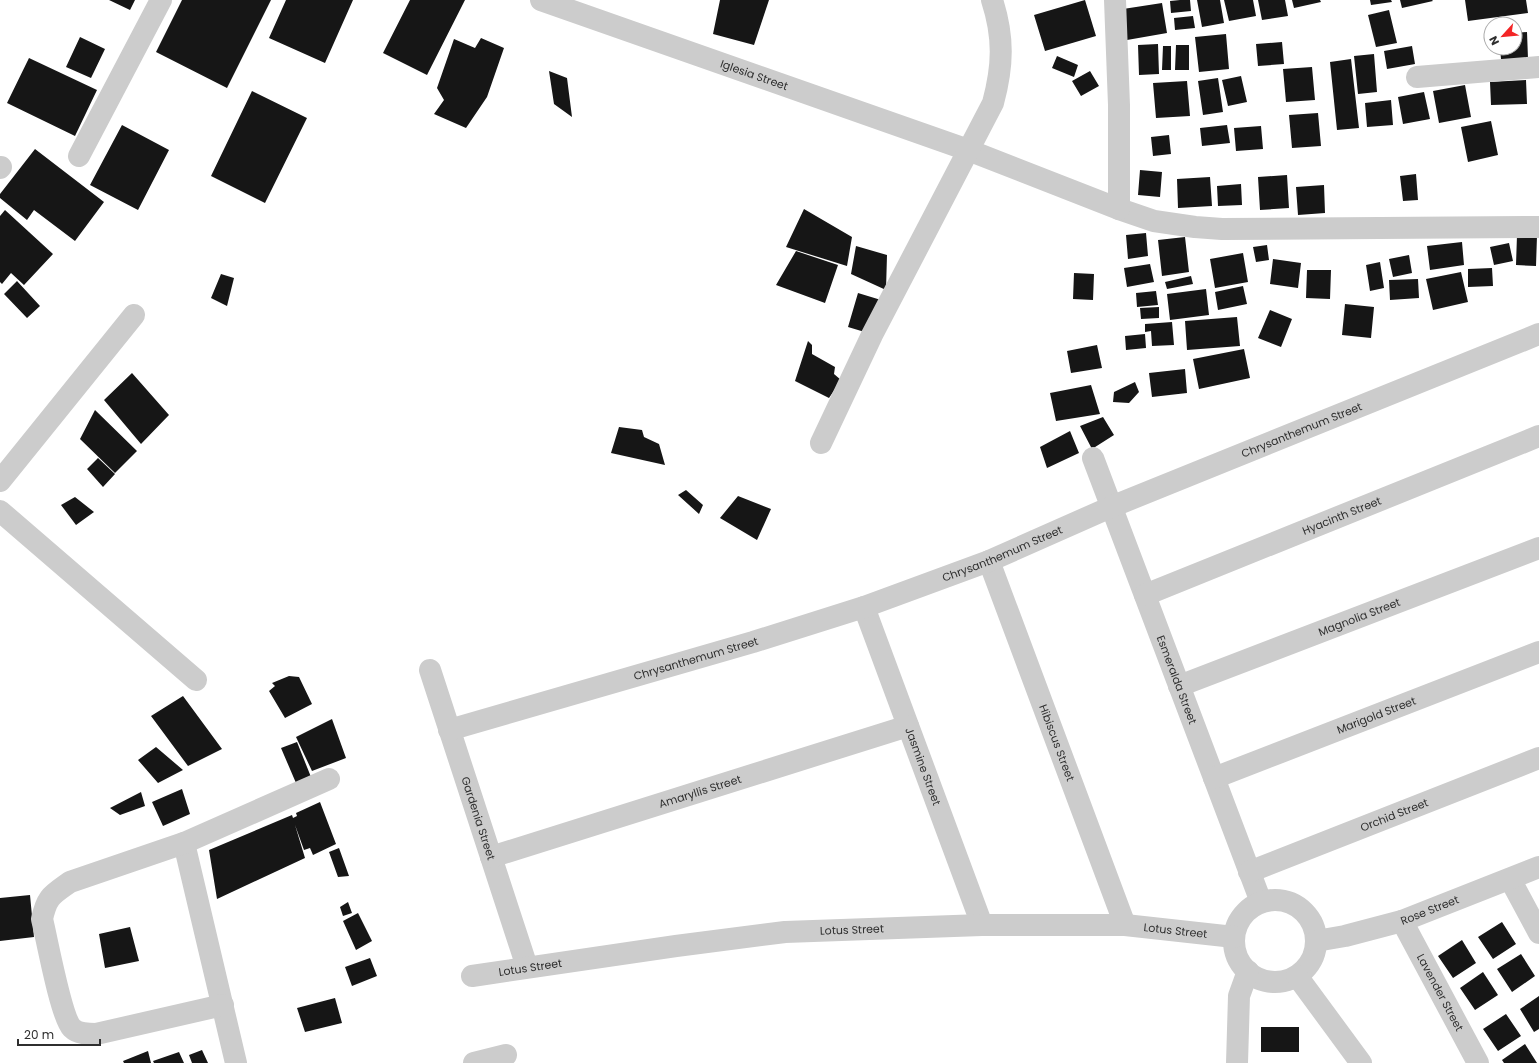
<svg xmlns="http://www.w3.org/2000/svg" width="1539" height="1063" font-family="Poppins,sans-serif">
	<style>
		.building { fill: #161616 }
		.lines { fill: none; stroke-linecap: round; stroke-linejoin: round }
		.minor { stroke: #ccc; stroke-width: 22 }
		.labels { text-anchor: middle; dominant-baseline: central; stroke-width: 4; stroke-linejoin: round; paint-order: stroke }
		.street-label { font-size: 11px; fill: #2f2f2f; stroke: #fff }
	</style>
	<rect width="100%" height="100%" fill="#fff"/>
	<path class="building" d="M109,0H135L130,10Z
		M182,0H271L227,88L156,52Z
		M286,0H353L325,63L269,38Z
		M410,0H465L427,75L383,53Z
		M720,0H769L754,45L713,34Z
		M1085,0L1096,36L1045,51L1034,15Z
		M1180,0H1190L1191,11L1171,13L1170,1Z
		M1197,0H1220L1224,23L1202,27Z
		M1224,0H1253L1256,16L1229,21Z
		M1258,0H1285L1288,16L1262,20Z
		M1292,0H1320L1321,2L1294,8Z
		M1370,0H1391L1392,2L1371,5Z
		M1400,0H1432L1433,1L1402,8Z
		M1465,0H1526L1528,13L1468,21Z
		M1162,3L1167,33L1127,40L1123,9Z
		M1389,10L1397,43L1376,47L1368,15Z
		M1193,16L1195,28L1175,30L1174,18Z
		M1527,32L1528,59H1501L1500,48H1515V33Z
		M1226,34L1229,69L1199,72L1195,37Z
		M80,37L105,49L91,78L66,67Z
		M481,38L504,48L487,97L466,128L434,114L444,100L437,88L454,39L475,48Z
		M1282,42L1284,64L1258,66L1256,44Z
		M1158,44L1159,74L1139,75L1138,45Z
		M1176,45H1189V70H1175Z
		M1163,46H1171V70H1162Z
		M1412,46L1415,64L1387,69L1384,51Z
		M1374,54L1377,92L1358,94L1354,56Z
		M1057,56L1078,65L1074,77L1052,68Z
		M29,58L97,90L75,136L7,103Z
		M1351,59L1359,128L1337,130L1330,62Z
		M1312,67L1315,100L1286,102L1283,69Z
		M549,71L567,78L572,117L554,104Z
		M1090,71L1099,86L1081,96L1072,81Z
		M1241,76L1247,102L1228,106L1222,80Z
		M1218,78L1223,112L1203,115L1198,81Z
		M1526,80L1527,104L1491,105L1490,82Z
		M1187,81L1190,116L1156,118L1153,83Z
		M1465,85L1471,117L1439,123L1433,91Z
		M252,91L307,118L265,203L211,176Z
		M1424,92L1430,119L1403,124L1398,97Z
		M1391,100L1393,125L1367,127L1365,103Z
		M1318,113L1321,146L1292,148L1289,115Z
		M1491,121L1498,155L1468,162L1461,127Z
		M122,125L169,150L138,210L90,185Z
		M1227,125L1230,143L1202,146L1200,128Z
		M1261,126L1263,149L1236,151L1234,128Z
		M1169,135L1171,154L1153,156L1151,137Z
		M35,149L104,202L75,241L34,210L27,220L0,198V194Z
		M1140,170L1162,172L1160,197L1138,195Z
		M1416,174L1418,200L1403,201L1400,176Z
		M1287,175L1289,208L1260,210L1258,177Z
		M1210,177L1212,206L1178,208L1177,179Z
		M1241,184L1242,205L1218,206L1217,186Z
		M1324,185L1325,213L1298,215L1296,187Z
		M804,209L852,237L847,266L786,247Z
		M5,210L53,254L24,285L11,273L2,284L0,282V216Z
		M1146,233L1148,256L1128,259L1126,235Z
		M1517,235L1537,236L1536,266L1516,265Z
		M1185,237L1189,272L1162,276L1158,240Z
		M1462,242L1464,265L1430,270L1427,246Z
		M1509,243L1513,261L1494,265L1490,247Z
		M1267,245L1269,260L1256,262L1253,247Z
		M856,246L887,255L886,290L851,274Z
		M796,251L838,265L825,303L776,285Z
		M1243,253L1248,282L1215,288L1210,259Z
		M1409,255L1412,273L1393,277L1389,259Z
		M1273,259L1301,263L1298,288L1270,284Z
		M1380,262L1384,288L1370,291L1366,265Z
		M1150,264L1154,282L1127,287L1124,268Z
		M1492,268L1493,286L1468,287V269Z
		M1307,270H1331L1330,299L1306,298Z
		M1461,272L1468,302L1433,310L1426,279Z
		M1074,273L1094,274L1093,300L1073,299Z
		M221,274L234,278L227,306L211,298Z
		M1191,276L1193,284L1167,289L1165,282Z
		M1418,279L1419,298L1390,300L1389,280Z
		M17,281L40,306L27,318L4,294Z
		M1243,286L1247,304L1218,310L1215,292Z
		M1206,289L1209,315L1170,320L1167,294Z
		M1156,291L1158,305L1137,307L1136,293Z
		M858,293L881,300L868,333L848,327Z
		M1345,304L1374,307L1371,338L1342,335Z
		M1159,307V318L1141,319L1140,308Z
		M1270,310L1292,319L1281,347L1258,338Z
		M1237,317L1240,346L1187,350L1185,321Z
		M1172,322L1174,345L1152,346L1151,331L1145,332V324Z
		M1145,334L1146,348L1126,350L1125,336Z
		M808,341L812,345V354L835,367L834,374L841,380L829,398L795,381Z
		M1097,345L1102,368L1071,373L1067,351Z
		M1244,349L1250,378L1199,389L1193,359Z
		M1185,369L1187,393L1152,397L1149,373Z
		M132,373L169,415L141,444L104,400Z
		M1135,382L1139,392L1129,403L1113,402L1114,392Z
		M1091,385L1100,414L1056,421L1050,393Z
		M95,410L137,451L115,473L80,439Z
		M1103,417L1114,435L1092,449L1080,426Z
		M619,427L642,430L644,437L659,444L665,465L611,453Z
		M1070,431L1079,453L1047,468L1040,447Z
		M98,458L115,474L103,487L87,469Z
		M686,490L703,505L699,514L678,495Z
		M738,496L771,509L757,540L720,518Z
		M75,497L94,512L76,525L61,505Z
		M289,676L299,677L312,704L285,718L269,691L275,686L272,683Z
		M183,696L222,749L188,766L151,716Z
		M332,719L346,758L312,771L296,737Z
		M297,742L311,777L296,783L281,748Z
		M156,747L183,770L158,783L138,760Z
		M182,789L190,814L163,826L152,802Z
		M141,792L145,806L120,815L110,808Z
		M320,802L336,844L313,855L310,848L304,850L295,825L305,858L217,899L209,850L292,815L293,818L297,816L296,813Z
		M339,848L349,876L338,877L329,852Z
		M30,895L34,937L0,941V898Z
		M348,902L352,913L343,916L340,907Z
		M358,913L372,941L356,950L343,921Z
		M1502,922L1516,944L1493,959L1478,937Z
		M130,927L139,961L105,968L99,934Z
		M1462,940L1476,963L1453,978L1438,956Z
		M1521,954L1535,976L1512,992L1497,969Z
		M370,958L377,976L352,986L345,967Z
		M1483,972L1498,995L1475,1010L1460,988Z
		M1539,996V1029L1534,1032L1520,1009Z
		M335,998L342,1023L305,1032L297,1008Z
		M1506,1014L1521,1036L1498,1051L1483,1029Z
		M1261,1027H1299V1052H1261Z
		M1525,1044L1537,1063H1504L1502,1060Z
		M202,1050L208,1063H192L189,1055Z
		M148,1051L151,1063H124L123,1061Z
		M179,1052L184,1063H154L153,1061Z"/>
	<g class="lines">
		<g class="minor">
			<path id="s1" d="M541,0L968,150L1119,209L1154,221L1195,227L1222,229L1539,227"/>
			<path d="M1115,0L1119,105V209"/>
			<path d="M1417,77L1539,67"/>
			<path d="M79,156L161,0"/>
			<path d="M0,168L1,167"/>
			<path d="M821,443L872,335L993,103C1003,66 1004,37 992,0"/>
			<path id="s2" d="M1093,458L1261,902"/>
			<path d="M0,481L134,315"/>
			<path d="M0,511L196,680"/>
			<path id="s3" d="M989,561L1125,925"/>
			<path id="s4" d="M1145,595L1539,436"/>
			<path id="s5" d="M864,607L982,925"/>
			<path id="s6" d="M430,670L527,967"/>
			<path id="s7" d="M1179,686L1539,548"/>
			<path id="s8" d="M449,730L753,642L864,607L989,561L1111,507L1539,334"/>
			<path id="s9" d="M1214,778L1539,652"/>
			<path d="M184,843L236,1063"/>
			<path id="s10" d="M491,857L908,726"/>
			<path id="s11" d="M1249,872L1539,758"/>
			<path d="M1510,879L1539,933"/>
			<circle cx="1275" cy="941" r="41"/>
			<path id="s12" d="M1402,921L1478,1063"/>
			<path id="s13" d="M1316,941L1345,936L1402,921L1539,867"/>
			<path id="s14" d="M472,976L676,946L785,932L982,925H1125L1234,937"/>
			<path d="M1297,976L1361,1063"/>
			<path d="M223,1005L96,1034C88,1034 78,1034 72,1028C61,1017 47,939 42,919C47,896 52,895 70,882L184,843L329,779"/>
			<path d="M474,1063L506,1055"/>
			<path d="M1237,1063L1239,996L1248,971"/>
		</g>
	</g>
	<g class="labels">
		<g class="street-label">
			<text stroke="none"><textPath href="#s1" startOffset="226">Iglesia Street</textPath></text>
			<text stroke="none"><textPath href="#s8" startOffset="905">Chrysanthemum Street</textPath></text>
			<text stroke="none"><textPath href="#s4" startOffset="212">Hyacinth Street</textPath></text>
			<text stroke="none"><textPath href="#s8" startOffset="581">Chrysanthemum Street</textPath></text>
			<text stroke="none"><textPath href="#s7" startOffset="193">Magnolia Street</textPath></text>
			<text stroke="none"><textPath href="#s8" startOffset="257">Chrysanthemum Street</textPath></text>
			<text stroke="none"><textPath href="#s2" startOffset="237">Esmeralda Street</textPath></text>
			<text stroke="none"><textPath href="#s9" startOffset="174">Marigold Street</textPath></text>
			<text stroke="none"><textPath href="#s3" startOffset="194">Hibiscus Street</textPath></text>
			<text stroke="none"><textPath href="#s5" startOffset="170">Jasmine Street</textPath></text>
			<text stroke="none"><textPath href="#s10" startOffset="219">Amaryllis Street</textPath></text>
			<text stroke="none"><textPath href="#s11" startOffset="156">Orchid Street</textPath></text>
			<text stroke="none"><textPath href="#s6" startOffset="156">Gardenia Street</textPath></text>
			<text stroke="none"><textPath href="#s13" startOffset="118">Rose Street</textPath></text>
			<text stroke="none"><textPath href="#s14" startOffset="383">Lotus Street</textPath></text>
			<text stroke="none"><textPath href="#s14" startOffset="707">Lotus Street</textPath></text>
			<text stroke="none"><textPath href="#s14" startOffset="59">Lotus Street</textPath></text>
			<text stroke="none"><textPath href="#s12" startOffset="81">Lavender Street</textPath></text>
		</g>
	</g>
	<g transform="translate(1503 36) rotate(243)"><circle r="19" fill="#ffffff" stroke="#acacac"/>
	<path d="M0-3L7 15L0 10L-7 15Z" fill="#f32526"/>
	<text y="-6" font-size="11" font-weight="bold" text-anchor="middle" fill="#2f2f2f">N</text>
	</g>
	<path d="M18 1039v6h82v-6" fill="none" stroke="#2f2f2f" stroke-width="2"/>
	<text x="24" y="1039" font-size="12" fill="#2f2f2f" stroke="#ffffff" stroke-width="3" paint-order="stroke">20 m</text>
</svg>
